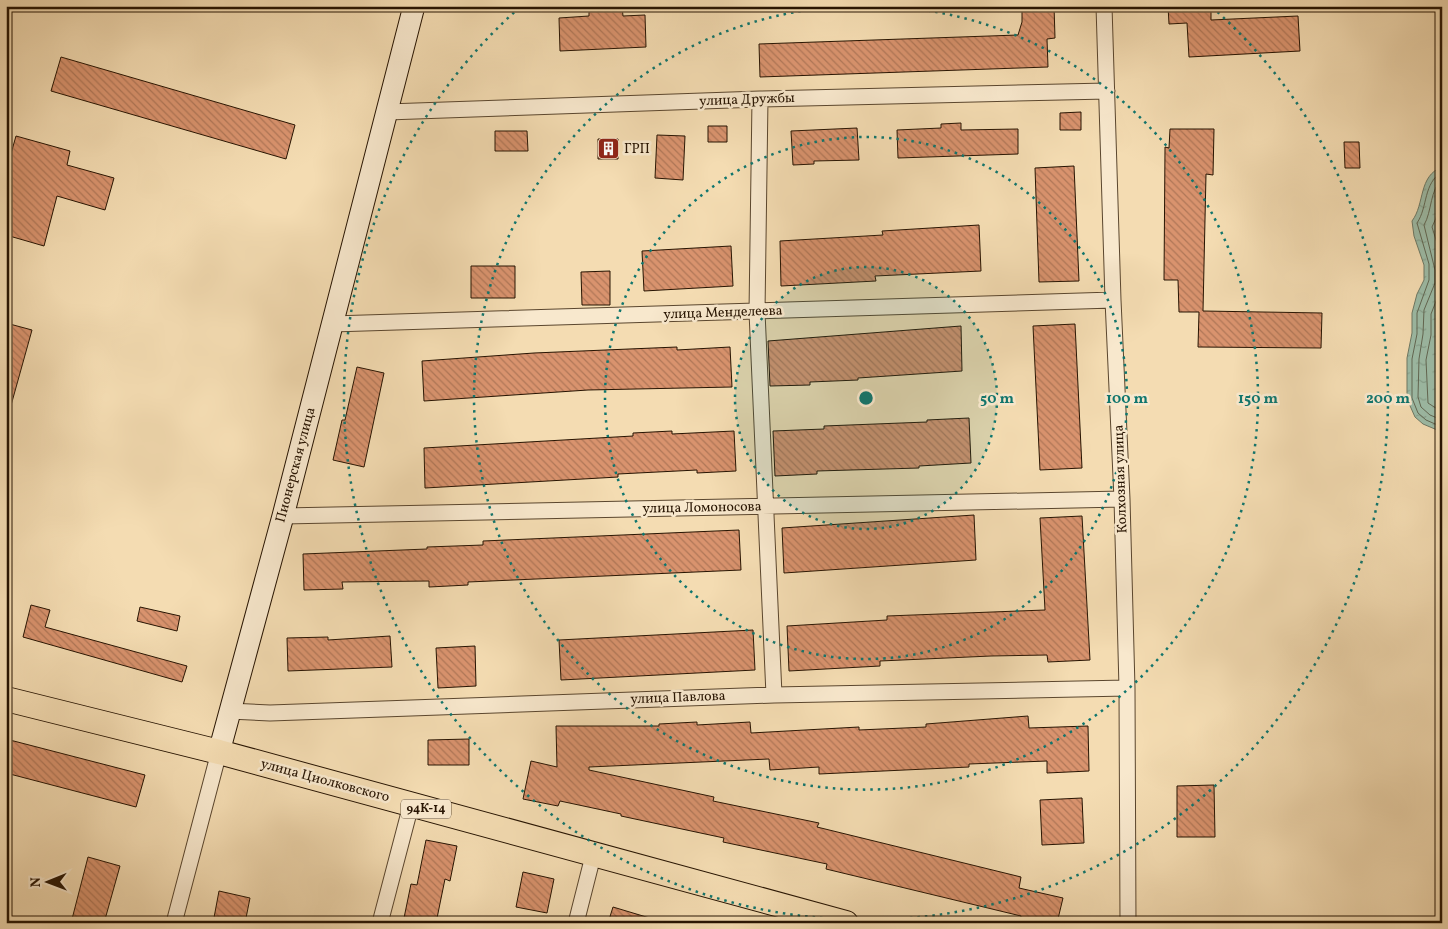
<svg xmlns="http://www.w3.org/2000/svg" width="1448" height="929" font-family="Vollkorn,serif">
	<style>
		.water { fill: url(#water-ripples); stroke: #6e7965 }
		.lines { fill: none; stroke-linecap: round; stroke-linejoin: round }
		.shore { stroke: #626854; stroke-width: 1 }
		.building { fill: url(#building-back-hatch); stroke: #271402 }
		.street-casing { stroke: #5a462e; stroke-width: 17 }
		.secondary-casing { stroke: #271402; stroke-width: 23 }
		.primary-casing { stroke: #271402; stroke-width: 26 }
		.street { stroke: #f8e8cd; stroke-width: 15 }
		.secondary { stroke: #f8e8cd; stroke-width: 21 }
		.primary { stroke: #f4dcb2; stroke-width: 24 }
		.ring { fill: none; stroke: #0f766e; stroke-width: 2.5; stroke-dasharray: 2.5 5 }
		.labels { text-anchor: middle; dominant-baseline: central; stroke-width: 5; stroke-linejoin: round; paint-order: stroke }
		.shield { fill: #f8e8cd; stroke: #66543f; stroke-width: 1 }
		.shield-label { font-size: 12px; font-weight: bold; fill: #271402 }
		.street-label { font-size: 14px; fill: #271402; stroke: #f8e8cd }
		.poi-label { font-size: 14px; fill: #271402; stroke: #f8e8cd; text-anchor: start }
		.centre { fill: #0f766e; stroke: #f8e8cd; stroke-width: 2.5 }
		.ring-label { font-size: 15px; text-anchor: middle; font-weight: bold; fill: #0f766e; stroke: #f8e8cd; stroke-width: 5; stroke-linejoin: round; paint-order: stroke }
	</style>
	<defs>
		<pattern id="water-ripples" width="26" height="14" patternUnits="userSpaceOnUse" patternTransform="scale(1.25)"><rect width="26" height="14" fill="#9dbca7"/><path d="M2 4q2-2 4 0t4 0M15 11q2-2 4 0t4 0" fill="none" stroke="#87a18e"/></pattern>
		<pattern id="building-back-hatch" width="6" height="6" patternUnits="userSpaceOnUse" patternTransform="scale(1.25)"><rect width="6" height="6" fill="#d9936e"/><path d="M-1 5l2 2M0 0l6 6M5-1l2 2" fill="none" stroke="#b07758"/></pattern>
	</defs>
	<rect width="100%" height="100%" fill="#f4dcb2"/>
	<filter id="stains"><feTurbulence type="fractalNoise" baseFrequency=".004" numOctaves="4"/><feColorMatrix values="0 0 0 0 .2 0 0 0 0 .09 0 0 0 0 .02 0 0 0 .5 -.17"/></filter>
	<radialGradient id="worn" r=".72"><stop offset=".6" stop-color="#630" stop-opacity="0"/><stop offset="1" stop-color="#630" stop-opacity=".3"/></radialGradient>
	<path class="water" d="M1442,167V432L1423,424L1415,417L1407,399V358L1412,333V313L1417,294L1424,280V265L1414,236L1412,221C1425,204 1418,176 1442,167Z"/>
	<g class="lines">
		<path class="shore" d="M1442,172C1423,183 1428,207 1417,223L1429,264V280L1417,313V334L1412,359V398L1418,413L1426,420L1442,427
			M1442,180C1430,188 1432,212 1424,225L1435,270V283L1424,310L1423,334L1419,359L1418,397L1421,407L1430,415L1442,420
			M1442,192L1436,218L1432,227L1442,259
			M1442,286L1431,314V335L1426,360L1428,403L1442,412"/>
	</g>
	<path class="building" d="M589,6H622L623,16L645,15L646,47L560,51L559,18L589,16Z
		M1022,6H1054L1055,38L1047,39L1048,67L760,77L759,44L1018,35L1022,22Z
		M1168,6H1211V20L1298,16L1300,51L1189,57L1187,23L1169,24Z
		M61,57L295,125L286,159L51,91Z
		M1081,112V130H1060V113Z
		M961,123V130L1018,129V154L898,158L897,130L941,128V124Z
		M708,126H727V142H708Z
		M857,128L859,160L814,161V164L793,165L791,131Z
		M1170,129H1214L1213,175L1206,174L1203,311L1322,313L1321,348L1198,347L1199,312H1179L1178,280H1164L1165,147L1169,148Z
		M495,131H527L528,151H495Z
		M657,135L685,136L683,180L655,178Z
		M16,136L70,151L67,165L114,178L105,210L57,196L44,246L6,235V171Z
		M598,139H618V159H598Z
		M1344,142H1359L1360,168H1345Z
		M1074,166L1079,281L1039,282L1035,168Z
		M979,225L981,271L875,276L876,281L781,286L780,241L883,235L882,231Z
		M731,246L733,286L644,291L642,251Z
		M471,266H515V298H471Z
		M610,271V305H582L581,272Z
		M6,323L32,330L10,409L6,408Z
		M1075,324L1082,468L1040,470L1033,326Z
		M961,326L962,371L858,378V380L810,382V385L770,386L768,341Z
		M677,347V350L730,347L732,387L588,390L424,401L422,361L534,353Z
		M357,367L384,373L364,467L333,460L342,420H345Z
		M969,418L971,463L919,466V468L817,471V474L775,476L773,431L824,429V426L927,422V420Z
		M672,431V434L734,431L736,471L697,473V470L618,474V477L425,488L424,448L633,436V433Z
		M974,515L976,560L784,573L782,528Z
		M1082,516L1090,660L1048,662L1047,655L991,656L880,661V666L789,671L787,626L887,620V616L1045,610L1040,518Z
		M739,530L741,570L468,582V585L429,587V581L342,582L343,589L304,590L303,554L427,549V547L483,545V541Z
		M31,605L50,610L45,627L187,666L182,682L23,637Z
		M140,607L180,616L177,631L137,621Z
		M753,630L755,670L561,680L559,640Z
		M390,636L392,667L288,671L287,638L328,637V640Z
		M475,646L476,686L438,688L436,648Z
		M1028,716L1029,728L1088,726L1089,771L1047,773V761L969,764V767L819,774V767L770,770L769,759L589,767V770L714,797L713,801L819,823L817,827L1021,877L1019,888L1063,898L1057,923H1020L1021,916L826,869L827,864L723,842L724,838L621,816V814L560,801L558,806L523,799L531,761L557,767L556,726H659V724L697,722V725L750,722L751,733L859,727V730L926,727V724Z
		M6,739L145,775L136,807L6,773Z
		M469,739V765H428V740Z
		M1214,785L1215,837H1177V786Z
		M1082,798L1084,843L1042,845L1040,800Z
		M426,840L457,846L450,881L445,879L436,923L404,918L411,884L417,885Z
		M88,857L120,866L104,923H71Z
		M523,872L554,879L547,913L516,907Z
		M219,891L250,898L245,923H213Z
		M613,907L653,919L652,923H608Z"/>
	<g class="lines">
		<defs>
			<path id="street" d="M1104,6L1113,300L1122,499L1127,688L1128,923
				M760,99L757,312L774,695
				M387,112L760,99L1107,91
				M332,324L1113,300
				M283,516L1122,499
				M229,711L270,713L774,695L1127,688
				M174,923L219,752
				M380,923L411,805
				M576,923L593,856"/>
			<path id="secondary" d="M219,752L283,516L414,6"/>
			<path id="primary" d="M6,699L219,752L846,923"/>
		</defs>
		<use href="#street" class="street-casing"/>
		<use href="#secondary" class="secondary-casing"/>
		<use href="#primary" class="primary-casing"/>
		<use href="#street" class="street"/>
		<use href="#secondary" class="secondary"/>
		<use href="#primary" class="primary"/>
	</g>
	<circle cx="866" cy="398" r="131" fill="#0f766e" fill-opacity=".12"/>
	<g class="ring">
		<circle cx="866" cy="398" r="131"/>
		<circle cx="866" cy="398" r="261"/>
		<path d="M883 6A392 392 0 1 1 849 6"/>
		<path d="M1212 7A522 522 0 1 1 520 7"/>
	</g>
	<defs>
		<symbol id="building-square" viewBox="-11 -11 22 22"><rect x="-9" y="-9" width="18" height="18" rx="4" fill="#8f2418" stroke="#f8e8cd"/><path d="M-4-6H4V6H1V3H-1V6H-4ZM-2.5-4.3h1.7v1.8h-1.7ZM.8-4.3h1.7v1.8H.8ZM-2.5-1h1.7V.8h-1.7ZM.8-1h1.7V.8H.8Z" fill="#fff"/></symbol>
	</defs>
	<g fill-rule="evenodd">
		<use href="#building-square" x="596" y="136" width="25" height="25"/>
	</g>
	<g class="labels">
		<rect class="shield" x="401" y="799.5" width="50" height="19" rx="4"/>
		<g class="shield-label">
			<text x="426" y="809">94К-14</text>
		</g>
		<g class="street-label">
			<text transform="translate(747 100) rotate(-2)">улица Дружбы</text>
			<text transform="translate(723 313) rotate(-2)">улица Менделеева</text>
			<text transform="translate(296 465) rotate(-75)">Пионерская улица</text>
			<text transform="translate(1121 479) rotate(-92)">Колхозная улица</text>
			<text transform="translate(702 508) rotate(-1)">улица Ломоносова</text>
			<text transform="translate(678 698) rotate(-2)">улица Павлова</text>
			<text transform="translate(325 781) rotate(15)">улица Циолковского</text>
		</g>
		<g class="poi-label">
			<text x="624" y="149">ГРП</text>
		</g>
	</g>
	<circle cx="866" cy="398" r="8" class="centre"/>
	<g class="ring-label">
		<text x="997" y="403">50 m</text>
		<text x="1127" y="403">100 m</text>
		<text x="1258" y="403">150 m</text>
		<text x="1388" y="403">200 m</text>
	</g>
	<rect width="1448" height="929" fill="none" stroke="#f4dcb2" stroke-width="25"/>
	<rect x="8" y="8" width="1433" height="914" fill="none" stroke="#271402" stroke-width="2.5"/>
	<rect x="12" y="12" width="1423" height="904" fill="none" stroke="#271402"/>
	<g transform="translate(48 882) rotate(269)" stroke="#f8e8cd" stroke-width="4" paint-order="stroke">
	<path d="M0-4L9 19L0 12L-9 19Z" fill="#271402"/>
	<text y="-8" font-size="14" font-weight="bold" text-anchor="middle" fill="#271402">N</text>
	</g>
	<rect width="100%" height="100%" filter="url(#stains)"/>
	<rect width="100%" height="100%" fill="url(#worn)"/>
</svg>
